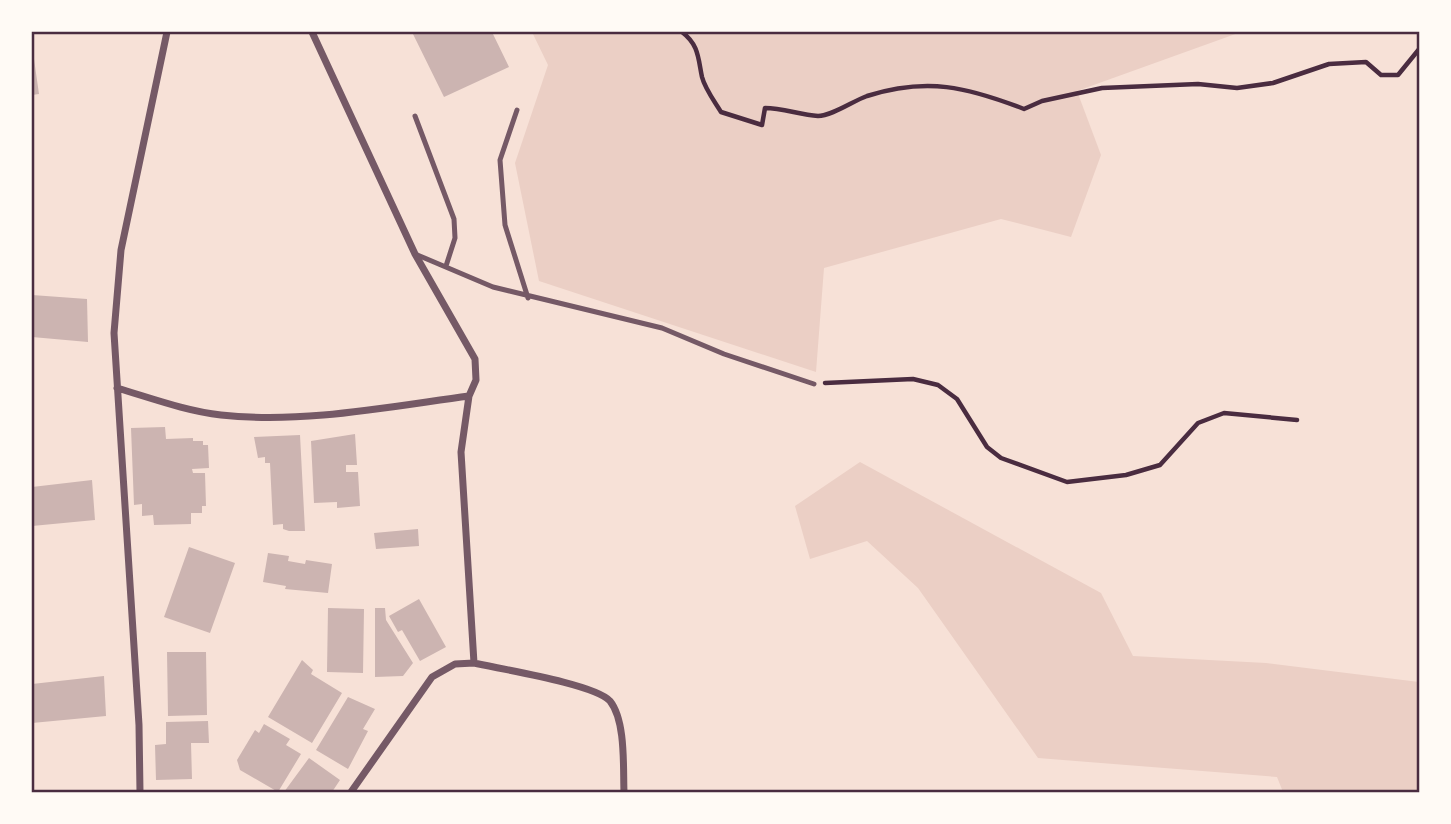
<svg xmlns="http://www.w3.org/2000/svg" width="1451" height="824" font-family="'Varela Round',sans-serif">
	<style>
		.green { fill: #ebcfc5 }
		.building { fill: #ccb4b1 }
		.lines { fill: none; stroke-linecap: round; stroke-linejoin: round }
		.path { stroke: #4a2c40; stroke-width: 4.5 }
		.service { stroke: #755966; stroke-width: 5 }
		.minor { stroke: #755966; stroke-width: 7 }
		.neatline { fill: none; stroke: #4a2c40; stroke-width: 2.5 }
	</style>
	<rect width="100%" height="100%" fill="#f7e1d7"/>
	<path class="green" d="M532,32H1241L1077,91L1101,155L1071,237L1001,219L824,268L816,372L539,281L515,163L548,65Z
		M860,462L1101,593L1133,656L1266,663L1419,682V792H1283L1277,777L1038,758L918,588L867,541L810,559L795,506Z"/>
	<path class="building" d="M412,32H492L509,67L444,97Z
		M32,45L39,94L32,95Z
		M32,295L87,299L88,342L32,337Z
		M165,427L166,439L193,438V441H203V445H208L209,468L192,469L193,473H205L206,506H202V513H191V524L154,525L153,515L142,516V504L134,505L131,428Z
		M355,434L357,465H346V472H358L360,506L337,508V502L314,503L311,441Z
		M300,435L305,531H289L283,529V524L273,525L270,463H265V457L258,458L254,437Z
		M92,480L95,520L32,526V487Z
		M418,529L419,546L376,549L374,533Z
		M189,547L235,563L210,633L164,617Z
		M268,553L289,556L288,561L305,564L306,560L332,564L328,593L285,589L286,586L263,582Z
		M419,599L446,647L420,661L402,630L398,632L389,616Z
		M328,608L364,609L363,673L327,672Z
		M375,608H385L386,620L413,663L403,676L375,677Z
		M167,652H206L207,715L168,716Z
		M302,660L313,670L311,674L342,693L312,743L268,717Z
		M104,676L106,716L32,723V684Z
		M348,697L375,709L363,729L368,731L348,769L316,750Z
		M208,721L209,743H191L192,779L156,780L155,745L166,744V722Z
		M264,724L290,739L286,745L301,754L278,792L240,770L237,760L255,730L259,733Z
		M309,758L340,780L332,792H284Z"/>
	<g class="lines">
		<path class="path" d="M682,32C699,45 698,58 702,77C705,89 715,102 721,112L762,125L765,108C783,108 800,115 818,116C832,116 853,101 867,96C927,77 967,87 1024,109L1042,101L1102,88L1198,84L1237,88L1273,83L1329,64L1366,62L1381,75H1398L1420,48
			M825,383L913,379L938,385L957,399L987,447L1001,458L1067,482L1126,475L1160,465L1198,423L1224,413L1297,420"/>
		<path class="service" d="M517,110L500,160L505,225L528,298
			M415,116L454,219L455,238L446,266
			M415,254L493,287L662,328L724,354L814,384"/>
		<path class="minor" d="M312,32L415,254L475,359L476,380L469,396L461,452L474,663C500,669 595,684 610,701C626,721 623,768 624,792
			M117,388C151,398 186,411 221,415C302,424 388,407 469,396
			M140,792L139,725L114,333L121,250L167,32
			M351,792L432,677L455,664L474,663"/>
	</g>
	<rect width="1451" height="824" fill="none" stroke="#fffaf5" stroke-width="66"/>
	<rect x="33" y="33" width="1385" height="758" class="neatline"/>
</svg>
